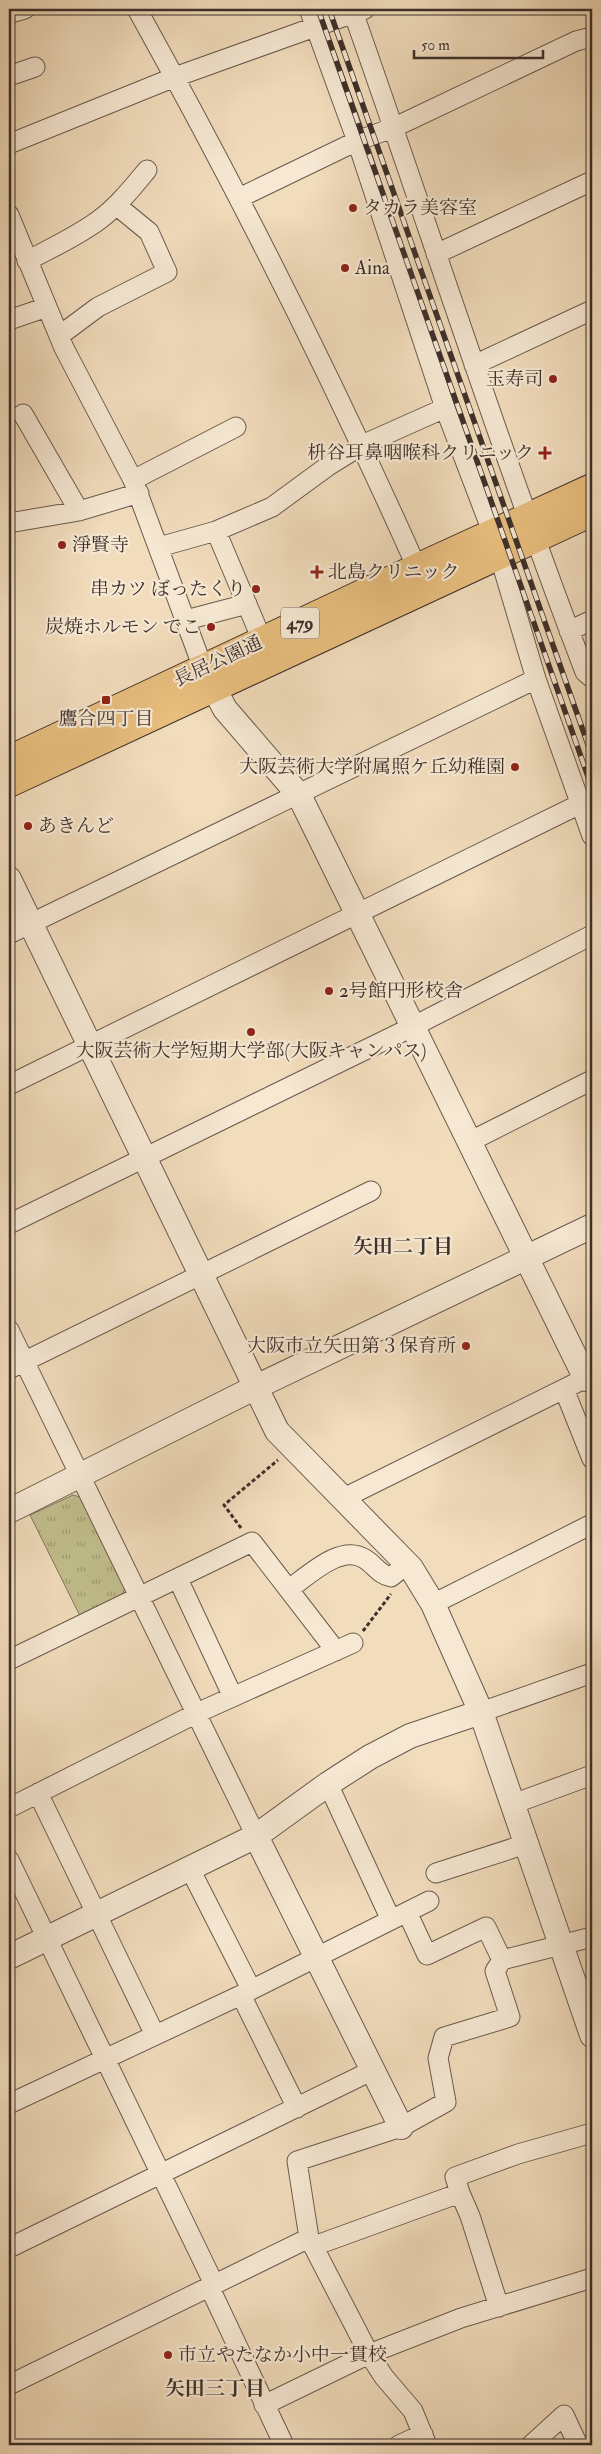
<svg xmlns="http://www.w3.org/2000/svg" width="601" height="2454" font-family="'IM FELL Double Pica','Noto Serif JP',serif">
	<style>
		.park { fill: url(#park-tufts); stroke: #7f765b }
		.lines { fill: none; stroke-linecap: round; stroke-linejoin: round }
		.minor-casing { stroke: #6a5a4e; stroke-width: 21 }
		.tertiary-casing { stroke: #6a5a4e; stroke-width: 26 }
		.trunk-casing { stroke: #3d2f2a; stroke-width: 30 }
		.path { stroke: #3d2f2a; stroke-width: 3; stroke-dasharray: 4 2.5; stroke-linecap: butt }
		.minor { stroke: #f6e8d3; stroke-width: 19 }
		.tertiary { stroke: #f6e8d3; stroke-width: 24 }
		.trunk { stroke: #e8be7e; stroke-width: 28 }
		.rail-casing { stroke: #3d2f2a; stroke-width: 5.5 }
		.rail { stroke: #f6e8d3; stroke-width: 4; stroke-dasharray: 11; stroke-linecap: butt }
		.poi-dot { fill: #8f2418; stroke: #f6e8d3; stroke-width: 2 }
		.labels { text-anchor: middle; dominant-baseline: central; stroke-width: 4.5; stroke-linejoin: round; paint-order: stroke }
		.shield { fill: #f6e8d3; stroke: #74665d; stroke-width: 1 }
		.shield-label { font-size: 18px; font-weight: bold; fill: #3d2f2a }
		.poi-label { font-size: 19px; fill: #3d2f2a; stroke: #f6e8d3; text-anchor: start }
		.street-label { font-size: 19px; fill: #3d2f2a; stroke: #f6e8d3 }
		.neighbourhood-label { font-size: 20px; font-weight: bold; fill: #3d2f2a; stroke: #f6e8d3 }
	</style>
	<defs>
		<pattern id="park-tufts" width="24" height="20" patternUnits="userSpaceOnUse" patternTransform="scale(1.25)"><rect width="24" height="20" fill="#c1be8c"/><path d="M3 7l-1-3M5 7V3M7 7l1-3M15 17l-1-3M17 17v-4M19 17l1-3" fill="none" stroke="#9e9b73"/></pattern>
	</defs>
	<rect width="100%" height="100%" fill="#f1dcbc"/>
	<filter id="stains"><feTurbulence type="fractalNoise" baseFrequency=".004" numOctaves="4"/><feColorMatrix values="0 0 0 0 .2 0 0 0 0 .09 0 0 0 0 .02 0 0 0 .5 -.17"/></filter>
	<radialGradient id="worn" r=".72"><stop offset=".6" stop-color="#630" stop-opacity="0"/><stop offset="1" stop-color="#630" stop-opacity=".3"/></radialGradient>
	<path class="park" d="M73,1495L80,1497L125,1588L122,1595L80,1616L30,1515Z"/>
	<g class="lines">
		<defs>
			<path id="minor" d="M137,9C238,191 332,377 417,568
				M309,9L357,141L445,408L493,534L536,679L592,836
				M352,9C430,230 501,453 585,672L592,678
				M15,12L25,9
				M9,76L35,67
				M9,144L175,77L365,9
				M239,198L357,141L395,127L576,41L592,37
				M9,215L64,348L133,480L203,668
				M436,254L592,181
				M27,261C51,248 76,237 99,220C117,207 132,188 147,170
				M9,320L47,307
				M59,336L98,307L167,272L149,232L116,205
				M474,365L592,310
				M23,414L79,511
				M133,480L236,427
				M9,523L79,511L139,493
				M216,531L262,640
				M159,547L216,531L272,507L328,466L362,445L445,408
				M186,620L247,604
				M569,631L592,620
				M9,934L536,679
				M9,1085L580,804
				M469,1142L592,1080
				M9,1224L412,1027L592,935
				M9,1330L256,1836
				M9,1369L371,1191
				M564,1389L592,1459
				M344,1498L592,1375
				M178,1579L233,1697
				M289,1589C308,1576 341,1543 365,1559C375,1565 379,1575 391,1577L407,1564
				M433,1604L592,1524
				M9,1660L252,1542L336,1651
				M481,1712L592,1673
				M328,1784L391,1920
				M38,1793L155,2035
				M513,1804L592,1775
				M9,1808L197,1713L353,1643
				M9,1860L214,2284
				M190,1869L251,1989
				M436,1873L526,1844
				M407,1912L427,1955L486,1927L502,1960
				M241,1995L297,2108
				M9,2104L241,1995L429,1901
				M460,2193L470,2216L499,2307
				M309,2238L369,2354L384,2377L413,2411L427,2445
				M314,2246L460,2193L455,2177L518,2154L592,2133
				M9,2248L373,2070
				M209,2286L284,2445
				M9,2385L309,2238L297,2161L401,2127L446,2102L438,2058L444,2037L510,2017L495,1971L502,1960L592,1937
				M264,2405L369,2354L461,2318L592,2278
				M399,2445L423,2434
				M531,2445L564,2415L578,2445"/>
			<path id="tertiary" d="M205,672L225,709L299,795L586,1379
				M9,879L277,1431L411,1568L433,1604L481,1712L592,2035
				M9,1511L256,1387L592,1226
				M256,1836L401,2127
				M9,1957L256,1836L328,1784L370,1757L410,1736L481,1712"/>
			<path id="trunk" d="M9,760L417,568L592,488
				M9,783L592,512"/>
		</defs>
		<use href="#minor" class="minor-casing"/>
		<use href="#tertiary" class="tertiary-casing"/>
		<use href="#trunk" class="trunk-casing"/>
		<path class="path" d="M241,1528L224,1505L278,1460
			M363,1631L391,1594"/>
		<use href="#minor" class="minor"/>
		<use href="#tertiary" class="tertiary"/>
		<use href="#trunk" class="trunk"/>
		<defs>
			<path id="rail" d="M318,9L592,788
				M329,9L592,756"/>
		</defs>
		<use href="#rail" class="rail-casing"/>
		<use href="#rail" class="rail"/>
	</g>
	<g class="poi-dot">
		<circle cx="353" cy="208" r="5"/>
		<circle cx="345" cy="268" r="5"/>
		<circle cx="553" cy="379" r="5"/>
		<path d="M542.5 445.5h5v5h5v5h-5v5h-5v-5h-5v-5h5z"/>
		<circle cx="62" cy="545" r="5"/>
		<path d="M314.5 564.5h5v5h5v5h-5v5h-5v-5h-5v-5h5z"/>
		<circle cx="256" cy="589" r="5"/>
		<circle cx="211" cy="627" r="5"/>
		<rect x="101" y="695" width="10" height="10" rx="2.5"/>
		<circle cx="515" cy="767" r="5"/>
		<circle cx="28" cy="826" r="5"/>
		<circle cx="329" cy="991" r="5"/>
		<circle cx="251" cy="1032" r="5"/>
		<circle cx="466" cy="1346" r="5"/>
		<circle cx="168" cy="2355" r="5"/>
	</g>
	<g class="labels">
		<rect class="shield" x="281" y="607.5" width="38" height="31" rx="4"/>
		<g class="shield-label">
			<text x="300" y="623">479</text>
		</g>
		<g class="poi-label">
			<text x="363" y="208">タカラ美容室</text>
			<text x="355" y="268">Aina</text>
			<text x="543" y="379" text-anchor="end">玉寿司</text>
			<text x="534" y="453" text-anchor="end">枡谷耳鼻咽喉科クリニック</text>
			<text x="72" y="545">淨賢寺</text>
			<text x="328" y="572">北島クリニック</text>
			<text x="246" y="589" text-anchor="end">串カツ ぼったくり</text>
			<text x="201" y="627" text-anchor="end">炭焼ホルモン でこ</text>
			<text x="106" y="719" text-anchor="middle">鷹合四丁目</text>
			<text x="505" y="767" text-anchor="end">大阪芸術大学附属照ケ丘幼稚園</text>
			<text x="38" y="826">あきんど</text>
			<text x="339" y="991">2号館円形校舎</text>
			<text x="251" y="1051" text-anchor="middle">大阪芸術大学短期大学部(大阪キャンパス)</text>
			<text x="456" y="1346" text-anchor="end">大阪市立矢田第３保育所</text>
			<text x="178" y="2355">市立やたなか小中一貫校</text>
		</g>
		<g class="street-label">
			<text transform="translate(218 661) rotate(-25)">長居公園通</text>
		</g>
		<g class="neighbourhood-label">
			<text x="403" y="1246">矢田二丁目</text>
			<text x="215" y="2388">矢田三丁目</text>
		</g>
	</g>
	<rect width="601" height="2454" fill="none" stroke="#f1dcbc" stroke-width="30"/>
	<rect x="10" y="10" width="581" height="2434" fill="none" stroke="#3d2f2a" stroke-width="2.5"/>
	<rect x="15" y="15" width="571" height="2424" fill="none" stroke="#3d2f2a"/>
	<path d="M414 50v8h129v-8" fill="none" stroke="#3d2f2a" stroke-width="2.5"/>
	<text x="421" y="50" font-size="15" fill="#3d2f2a" stroke="#f6e8d3" stroke-width="4" paint-order="stroke">50 m</text>
	<rect width="100%" height="100%" filter="url(#stains)"/>
	<rect width="100%" height="100%" fill="url(#worn)"/>
</svg>
